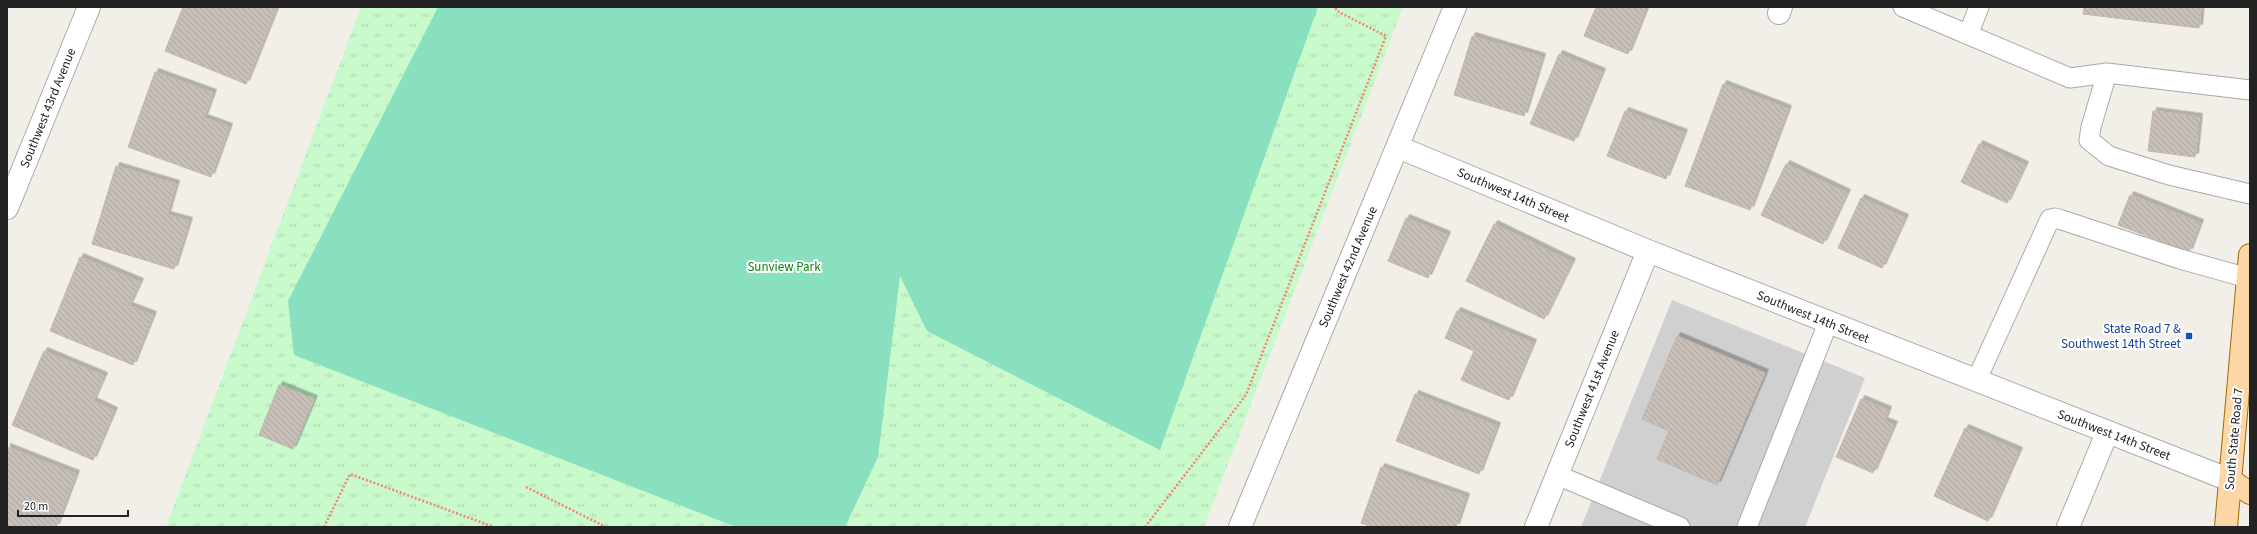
<svg xmlns="http://www.w3.org/2000/svg" width="2257" height="534" font-family="'Source Sans 3',sans-serif">
	<style>
		.religious { fill: #d0d0d0 }
		.park { fill: url(#park-tufts) }
		.pitch { fill: #88e0be }
		.building { fill: url(#building-back-hatch); stroke: #c4b6ab; filter: url(#shadow) }
		.lines { fill: none; stroke-linecap: round; stroke-linejoin: round }
		.service-casing { stroke: #a9a9a9; stroke-width: 21 }
		.minor-casing { stroke: #a9a9a9; stroke-width: 24 }
		.primary-casing { stroke: #a06b00; stroke-width: 24 }
		.path { stroke: #fa8072; stroke-width: 2.5; stroke-dasharray: 2 2; stroke-linecap: butt }
		.service { stroke: #fff; stroke-width: 19 }
		.minor { stroke: #fff; stroke-width: 22 }
		.primary { stroke: #fcd6a4; stroke-width: 22 }
		.transit-dot { fill: #1a4fb4; stroke: #fff; stroke-width: 1.5 }
		.labels { text-anchor: middle; dominant-baseline: central; stroke-width: 4; stroke-linejoin: round; paint-order: stroke }
		.street-label { font-size: 13px; fill: #222; stroke: #fff }
		.park-label { font-size: 13px; fill: #0c8416; stroke: #fff }
		.transit-label { font-size: 13px; fill: #164399; stroke: #fff; text-anchor: end }
	</style>
	<defs>
		<pattern id="park-tufts" width="24" height="20" patternUnits="userSpaceOnUse"><rect width="24" height="20" fill="#c8facc"/><path d="M3 7l-1-3M5 7V3M7 7l1-3M15 17l-1-3M17 17v-4M19 17l1-3" fill="none" stroke="#acd6af"/></pattern>
		<pattern id="building-back-hatch" width="6" height="6" patternUnits="userSpaceOnUse"><rect width="6" height="6" fill="#c7bfb8"/><path d="M-1 5l2 2M0 0l6 6M5-1l2 2" fill="none" stroke="#aba49e"/></pattern>
		<filter id="shadow"><feDropShadow dx="3.5" dy="-3.5" stdDeviation="0" flood-color="#0004"/></filter>
	</defs>
	<rect width="100%" height="100%" fill="#f2efe9"/>
	<path class="religious" d="M1672,300L1865,378L1805,527H1581Z"/>
	<path class="park" d="M361,7H1403L1204,527H166Z"/>
	<path class="pitch" d="M438,7H1318L1160,450L927,331L900,276L878,457L845,527H736L294,355L288,301Z"/>
	<path class="building" d="M183,7H271L276,9L246,84L165,51Z
		M1596,7H1640L1646,9L1628,54L1584,36Z
		M2084,7H2201L2199,28L2083,14Z
		M1472,36L1542,57L1524,116L1454,95Z
		M1559,54L1602,72L1574,141L1530,124Z
		M155,72L213,93L204,118L229,127L211,177L128,147Z
		M1723,84L1788,109L1750,210L1685,186Z
		M1625,111L1684,133L1666,179L1607,156Z
		M2153,111L2199,117L2195,157L2148,151Z
		M1979,144L2025,165L2007,203L1961,182Z
		M1786,164L1847,193L1823,244L1761,215Z
		M116,166L176,184L167,215L189,221L174,269L92,244Z
		M2130,195L2200,223L2189,252L2118,225Z
		M1861,198L1905,218L1882,268L1838,248Z
		M1406,218L1447,235L1428,278L1388,261Z
		M1494,224L1572,262L1544,319L1466,281Z
		M80,257L140,282L129,306L153,315L133,365L50,331Z
		M1457,311L1533,343L1509,400L1461,380L1474,351L1445,338Z
		M1677,336L1765,373L1717,485L1657,459L1669,431L1642,419Z
		M44,351L104,376L93,401L114,411L93,460L12,425Z
		M279,385L314,399L293,449L259,435Z
		M1415,394L1497,426L1479,474L1396,441Z
		M1861,399L1888,410L1884,421L1894,425L1873,473L1836,457Z
		M1965,428L2019,451L1988,521L1934,496Z
		M7,447L76,474L56,527H7Z
		M1381,467L1466,497L1456,527H1372L1361,523Z"/>
	<g class="lines">
		<defs>
			<path id="service" d="M1903,7L2070,78L2107,73
				M1968,35L1979,7
				M2250,90L2107,73L2091,127L2089,140L2109,156L2169,175L2250,194
				M1976,381L2050,219L2055,218L2062,220L2180,259L2248,278
				M1557,475L1680,527
				M1747,527L1828,323"/>
			<path id="minor" d="M1779,13L1781,7
				M1398,147L1648,251L2230,480
				M7,208L89,7
				M1240,527L1455,7
				M1536,527L1648,251
				M2068,527L2107,433"/>
			<path id="primary" d="M2230,480L2250,493
				M2226,527L2250,255"/>
		</defs>
		<use href="#service" class="service-casing"/>
		<use href="#minor" class="minor-casing"/>
		<use href="#primary" class="primary-casing"/>
		<path class="path" d="M526,487L606,527
			M324,527L350,474L494,527
			M1145,527L1246,395L1386,36L1337,11L1335,7"/>
		<use href="#service" class="service"/>
		<use href="#minor" class="minor"/>
		<use href="#primary" class="primary"/>
	</g>
	<rect class="transit-dot" x="2185" y="332" width="8" height="8" rx="2"/>
	<g class="labels">
		<g class="street-label">
			<text transform="translate(48 108) rotate(-68)">Southwest 43rd Avenue</text>
			<text transform="translate(1513 195) rotate(23)">Southwest 14th Street</text>
			<text transform="translate(1348 267) rotate(-67)">Southwest 42nd Avenue</text>
			<text transform="translate(1813 317) rotate(22)">Southwest 14th Street</text>
			<text transform="translate(1592 389) rotate(-68)">Southwest 41st Avenue</text>
			<text transform="translate(2114 435) rotate(21)">Southwest 14th Street</text>
			<text transform="translate(2234 439) rotate(-85)">South State Road 7</text>
		</g>
		<g class="park-label">
			<text x="784" y="267">Sunview Park</text>
		</g>
		<g class="transit-label">
			<text x="2181" y="329">State Road 7 &amp;<tspan x="2181" dy="15">Southwest 14th Street</tspan></text>
		</g>
	</g>
	<rect width="2257" height="534" fill="none" stroke="#222222" stroke-width="16"/>
	<path d="M18 510v6h110v-6" fill="none" stroke="#222222" stroke-width="2"/>
	<text x="24" y="510" font-size="12" fill="#222222" stroke="#ffffff" stroke-width="3" paint-order="stroke">20 m</text>
</svg>
